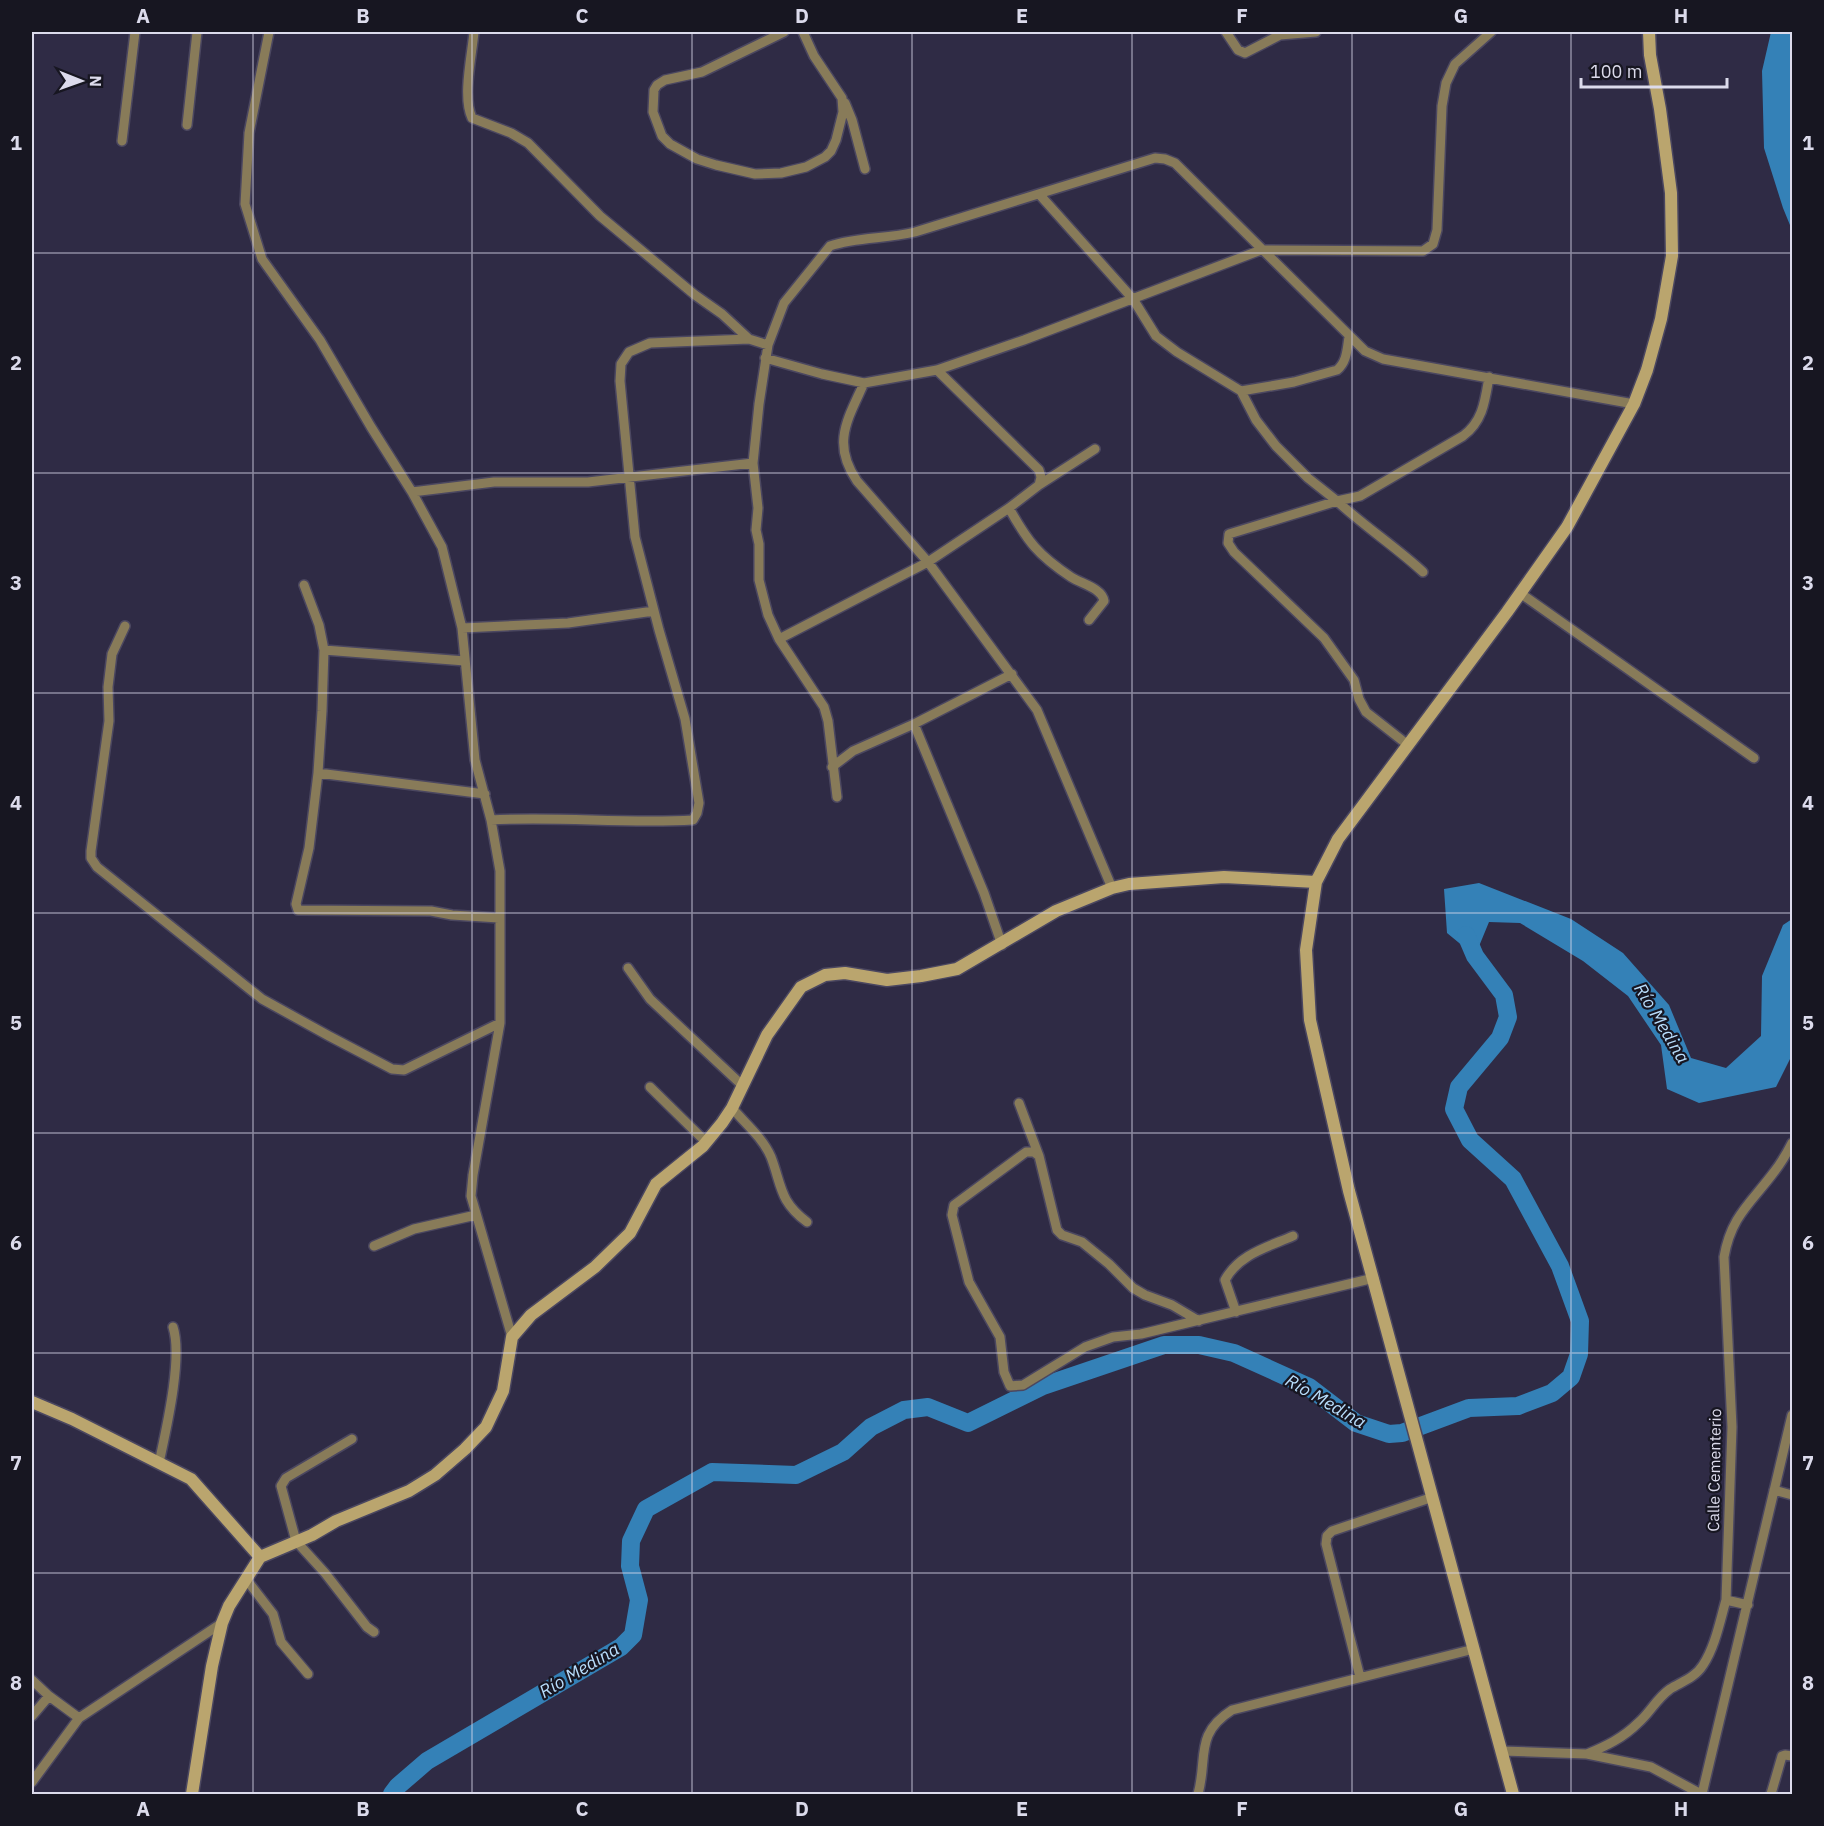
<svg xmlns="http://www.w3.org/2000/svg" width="1824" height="1826" font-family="'IBM Plex Sans',sans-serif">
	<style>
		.water { fill: #3481b7 }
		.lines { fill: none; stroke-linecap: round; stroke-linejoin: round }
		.river { stroke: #3481b7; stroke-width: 18 }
		.street-casing { stroke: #4b4760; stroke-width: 12 }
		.secondary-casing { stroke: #4b4760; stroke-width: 15 }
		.street { stroke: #887b59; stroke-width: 9 }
		.secondary { stroke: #baa56e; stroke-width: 12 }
		.grid { fill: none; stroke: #dcdbec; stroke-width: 1.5; stroke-opacity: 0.55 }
		.labels { text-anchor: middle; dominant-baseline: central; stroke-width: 4.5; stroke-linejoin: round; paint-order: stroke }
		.street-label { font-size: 16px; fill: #dcdbec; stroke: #171621 }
		.water-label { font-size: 18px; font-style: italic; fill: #b8ddfb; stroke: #171621 }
		.neatline { fill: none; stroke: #dcdbec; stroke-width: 2 }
		.grid-label { font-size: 20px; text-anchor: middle; font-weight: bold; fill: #dcdbec }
	</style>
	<rect width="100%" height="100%" fill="#2f2b45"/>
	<path class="water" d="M1771,32H1792V230L1783,208L1764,148L1762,71Z
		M1479,883L1571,919L1623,953L1669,1005L1691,1058L1726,1068L1761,1036L1762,976L1783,925L1792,919V1055L1776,1087L1699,1103L1667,1089L1661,1045L1628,996L1583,961L1520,923L1489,922L1475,956L1447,933L1444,889Z"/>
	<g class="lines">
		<path class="river" d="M392,1794L398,1786L427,1761L621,1647L633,1635L639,1600L630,1566L631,1541L646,1509L712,1472L796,1475L843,1452L871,1427L904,1410L928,1407L968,1423L1043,1386L1164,1345H1199L1234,1353L1309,1387L1356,1423L1389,1434L1402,1433L1469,1408L1518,1406L1552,1393L1571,1377L1579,1354L1580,1321L1560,1266L1513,1179L1470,1140L1454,1109L1459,1087L1500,1038L1508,1017L1504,995L1475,956L1466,935"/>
		<defs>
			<path id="street" d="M269,32L249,133L245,204L262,259L320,340L371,427L412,492L442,547L462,628L475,760L491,820L500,871V1023L473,1175L471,1196L512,1337
				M474,32C472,55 462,97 472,118L511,133L528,143L600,216L695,295L722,314L749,339
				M784,32L702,72L665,80L657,85L654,90L653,112L662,136L670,144L697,159L716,165L755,174L781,173L806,167L825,157L831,151L836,140L843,112L842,98L814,56L803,32
				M1226,32L1238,50L1245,53L1280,35L1316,32
				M845,103L852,120L865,169
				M187,125L197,32
				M122,141L135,32
				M1039,194L1133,299L1156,336L1177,352L1241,391L1256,420L1276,446L1308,478L1337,501L1360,496L1463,436C1483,421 1485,401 1489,377
				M765,358L822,374L864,383L937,370L1024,340L1261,250L1423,251L1433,244L1437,230L1442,106L1446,83L1455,64L1491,32
				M864,383C848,419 831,443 857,481L928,562L1037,710L1112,888
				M1241,391L1294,382L1337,370C1347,362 1347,349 1349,337
				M1039,485L1095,449
				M412,492L494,482H588L753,463
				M1009,508C1028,542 1038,555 1071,577C1082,584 1102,588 1104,601L1089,620
				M304,585L319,625L324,650L322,711L318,773L309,848L296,904L298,910L431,911L452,915L499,918
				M1520,593L1754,758
				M125,626L112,654L108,687L109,721L91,851V858L97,867L262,999L329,1036L392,1069L404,1070L500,1023
				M462,628L568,623L654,611
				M779,639L928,562L1009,508L1039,485L1041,477L1039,470L937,370
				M324,650L465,661
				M1408,745L1366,712L1359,699L1354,680L1324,638L1234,552L1228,543L1229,534L1337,501C1365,527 1396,547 1423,572
				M832,767L853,751L914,724
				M318,773L485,794
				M837,797L828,721L824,707L779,639L768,615L759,580V544L756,530L758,508L753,463L759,404L768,345L784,303L830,246C857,237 887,239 915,232L1155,158L1165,159L1175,163L1365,351L1383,359L1634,404
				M491,820C558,816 625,824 693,820L697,813L699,803L685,719L659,630L635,537L620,381L621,364L629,352L650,343L749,339L768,345
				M1002,945L984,893L914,724L1012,674
				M628,968L650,999L743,1086
				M650,1087L706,1142
				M1019,1103L1039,1156
				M732,1108C745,1123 763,1138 771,1157C782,1186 779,1201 807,1222
				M374,1246L414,1229L476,1215
				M1236,1312L1225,1280C1239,1254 1268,1247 1293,1236
				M1199,1321L1172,1305L1145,1295L1133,1288L1109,1264L1082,1242L1062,1235L1057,1230L1039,1156L1034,1152H1026L954,1205L952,1215L969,1282L1000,1337L1004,1372L1010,1386L1023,1385L1085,1347L1113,1337L1141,1334L1374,1278
				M352,1439L286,1478L281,1486L296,1541L325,1573L367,1627L374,1632
				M159,1463C166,1430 183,1358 173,1327
				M1774,1490L1792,1495
				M246,1579L273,1614L281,1642L308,1674
				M1726,1600L1748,1605
				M1360,1677L1326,1544L1327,1536L1332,1531L1433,1497
				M32,1680L49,1696L79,1718
				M32,1716L49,1696
				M1502,1751L1587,1754L1651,1767L1701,1794
				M1587,1754C1606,1746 1623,1738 1638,1723C1650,1713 1656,1699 1670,1689C1681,1682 1695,1678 1703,1665C1715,1647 1720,1621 1726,1600L1732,1427L1724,1257C1731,1216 1751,1203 1774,1172C1781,1163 1787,1153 1792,1143
				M32,1782L79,1718L222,1623
				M1198,1794C1208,1758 1194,1734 1232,1710L1474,1649
				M1702,1794L1792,1415
				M1771,1794L1782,1756L1785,1755L1792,1756"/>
			<path id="secondary" d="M32,1402L72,1419L191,1479L260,1557
				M192,1794L212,1666L222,1623L229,1606L260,1557L312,1535L336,1521L409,1491L435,1475L465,1449L486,1427L503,1391L512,1337L531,1315L595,1267L630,1233L656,1184L703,1146L722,1123L732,1108L767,1035L801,987L825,975L845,973L887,980L921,976L957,969L1056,911L1112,888L1129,884L1224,877L1316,882
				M1513,1794L1349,1191L1310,1020L1306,950L1316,882L1338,839L1507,612L1567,527L1634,404L1647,370L1661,319L1672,256L1671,193L1660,109L1650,55L1649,32"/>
		</defs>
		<use href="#street" class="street-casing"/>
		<use href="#secondary" class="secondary-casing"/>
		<use href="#street" class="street"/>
		<use href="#secondary" class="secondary"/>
	</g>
	<path class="grid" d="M253,32V1794M472,32V1794M692,32V1794M912,32V1794M1132,32V1794M1352,32V1794M1571,32V1794M32,253H1792M32,473H1792M32,693H1792M32,913H1792M32,1133H1792M32,1353H1792M32,1573H1792"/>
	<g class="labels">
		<g class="street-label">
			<text transform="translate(1714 1470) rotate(-89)">Calle Cementerio</text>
		</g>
		<g class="water-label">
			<text transform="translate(1662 1023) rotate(59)">Río Medina</text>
			<text transform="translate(1326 1401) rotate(30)">Río Medina</text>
			<text transform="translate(579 1670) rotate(-31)">Río Medina</text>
		</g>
	</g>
	<rect width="1824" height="1826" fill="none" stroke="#171621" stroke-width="66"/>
	<g transform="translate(81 81) rotate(91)" stroke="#171621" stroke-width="4.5" paint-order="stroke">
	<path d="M0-4.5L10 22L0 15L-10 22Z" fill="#dcdbec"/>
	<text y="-9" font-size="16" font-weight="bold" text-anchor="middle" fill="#dcdbec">N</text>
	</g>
	<path d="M1581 78v9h146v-9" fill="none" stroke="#dcdbec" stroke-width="3"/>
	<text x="1590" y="78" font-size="18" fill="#dcdbec" stroke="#171621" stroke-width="4.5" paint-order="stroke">100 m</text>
	<rect x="33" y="33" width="1758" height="1760" class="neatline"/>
	<g class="grid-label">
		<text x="143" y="23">A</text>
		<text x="363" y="23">B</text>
		<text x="582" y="23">C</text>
		<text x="802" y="23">D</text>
		<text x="1022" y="23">E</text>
		<text x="1242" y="23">F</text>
		<text x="1461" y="23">G</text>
		<text x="1681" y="23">H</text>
		<text x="16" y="150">1</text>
		<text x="1808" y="150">1</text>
		<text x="16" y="370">2</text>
		<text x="1808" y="370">2</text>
		<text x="16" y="590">3</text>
		<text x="1808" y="590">3</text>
		<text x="16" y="810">4</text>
		<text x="1808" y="810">4</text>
		<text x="16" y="1030">5</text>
		<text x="1808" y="1030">5</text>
		<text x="16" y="1250">6</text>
		<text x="1808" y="1250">6</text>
		<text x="16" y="1470">7</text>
		<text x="1808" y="1470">7</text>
		<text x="16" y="1690">8</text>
		<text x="1808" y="1690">8</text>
		<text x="143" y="1816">A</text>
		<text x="363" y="1816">B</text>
		<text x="582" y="1816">C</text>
		<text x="802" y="1816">D</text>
		<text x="1022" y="1816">E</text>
		<text x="1242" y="1816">F</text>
		<text x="1461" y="1816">G</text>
		<text x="1681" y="1816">H</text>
	</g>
</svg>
